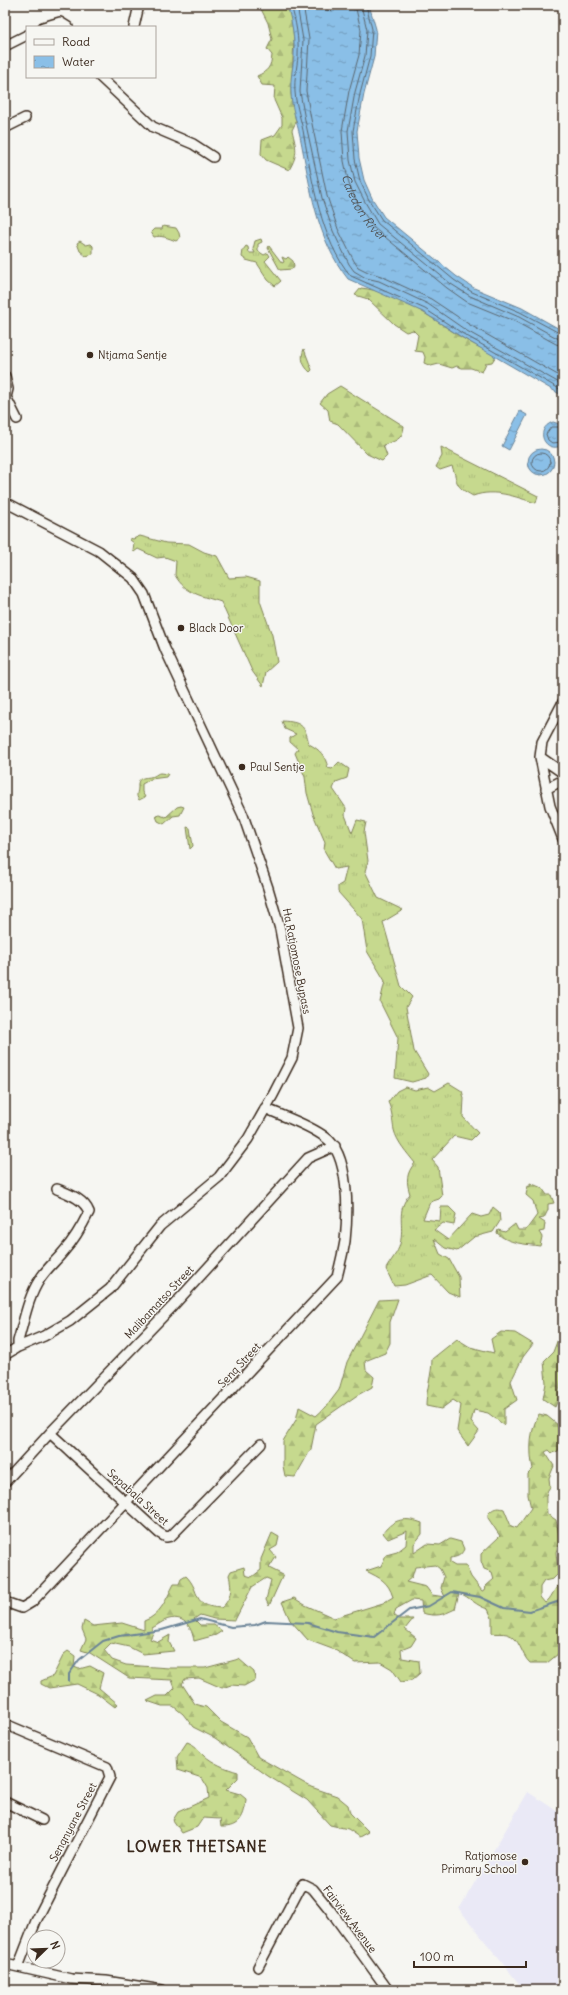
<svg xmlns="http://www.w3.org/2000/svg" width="568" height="1995" font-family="Delius,sans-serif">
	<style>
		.built { fill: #eae9f6 }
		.grass { fill: url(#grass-tufts); stroke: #808256 }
		.forest { fill: url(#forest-firs); stroke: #808256; fill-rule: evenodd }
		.water { fill: url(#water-ripples); stroke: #6a8397 }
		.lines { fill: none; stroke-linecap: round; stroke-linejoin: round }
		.shore { stroke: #5b666e; stroke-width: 1 }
		.stream { stroke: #6a8397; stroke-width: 2 }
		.minor-casing { stroke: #3b2a1e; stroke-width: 12 }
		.minor { stroke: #f6f6f2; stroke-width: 9 }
		.poi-dot { fill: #3b2a1e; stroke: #f6f6f2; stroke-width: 1.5 }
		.labels { text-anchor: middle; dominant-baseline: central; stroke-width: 3; stroke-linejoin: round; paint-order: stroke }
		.poi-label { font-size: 11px; fill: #3b2a1e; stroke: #f6f6f2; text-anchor: start }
		.street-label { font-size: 11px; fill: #3b2a1e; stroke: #f6f6f2 }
		.water-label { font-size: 12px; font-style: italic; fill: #53575a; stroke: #f6f6f2 }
		.district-label { font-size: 15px; font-weight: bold; letter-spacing: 1px; fill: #3b2a1e; stroke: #f6f6f2 }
	</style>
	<defs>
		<pattern id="grass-tufts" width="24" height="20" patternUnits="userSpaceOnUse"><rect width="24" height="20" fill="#c6d98e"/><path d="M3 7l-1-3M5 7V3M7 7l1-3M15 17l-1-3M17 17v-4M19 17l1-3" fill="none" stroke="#abba7a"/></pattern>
		<pattern id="forest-firs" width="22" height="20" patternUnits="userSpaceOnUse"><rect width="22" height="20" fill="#c6d98e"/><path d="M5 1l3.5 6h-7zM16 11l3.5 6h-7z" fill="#abba7a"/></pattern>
		<pattern id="water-ripples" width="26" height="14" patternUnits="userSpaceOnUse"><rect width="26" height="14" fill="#8abfe7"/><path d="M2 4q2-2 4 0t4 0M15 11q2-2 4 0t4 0" fill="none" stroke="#729bbb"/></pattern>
	</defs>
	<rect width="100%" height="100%" fill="#f6f6f2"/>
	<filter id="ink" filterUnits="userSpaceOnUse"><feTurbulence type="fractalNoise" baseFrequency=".025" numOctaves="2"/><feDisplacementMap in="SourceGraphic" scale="8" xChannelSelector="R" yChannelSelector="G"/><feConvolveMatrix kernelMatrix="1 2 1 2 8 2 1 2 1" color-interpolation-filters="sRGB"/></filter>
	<g filter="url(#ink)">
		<path class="built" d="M528,1792L563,1815V1990H524L459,1909Z"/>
		<path class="grass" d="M163,226L176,228L179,233L180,238L176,241C168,238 161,235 154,237L151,232L154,229H162Z
			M261,239L262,242L258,244V251L264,255L268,253L270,256L265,261L281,281L275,286L268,280L257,263L246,260L242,257L243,250L246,246L248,247L249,253H255L253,249L255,241Z
			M304,349L312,370L310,372C303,366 300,358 304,349Z
			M441,447L538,496L536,503C515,497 495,488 473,496C453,485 459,484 452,466L440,470L436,467L442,456Z
			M140,536L166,543L189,544L204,552L217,556L229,578L246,577L260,581V601L272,635L277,662L266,672L263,686L252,671L221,602C203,596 185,594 175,575L176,561L165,557L157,558L138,549L134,552L133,550L134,543L130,540V538L133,539Z
			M282,721C301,722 305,725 309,744C320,750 325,755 328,768L332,769L339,762L349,769L347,778L336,782L333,789L346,808L345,815L352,833L357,820L366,822L364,832L368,861L365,871L378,898L403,910L383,922L401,986L412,997L406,1007L414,1051L428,1074L426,1078L412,1082L395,1078L398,1038L380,1002L385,981L367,951L362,919L338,892V886L343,883L347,867L335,869L324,850L325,842L313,814L307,793L305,777L295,753L298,749L290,742V738L296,734L285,729Z
			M449,1083L462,1091L464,1098L463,1117L478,1133L471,1140L454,1136L432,1160L438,1167L442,1196L439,1199L430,1202L423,1219L440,1221L441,1207H449L456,1214L454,1225L443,1223L434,1230L448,1240L472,1214L481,1217L489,1215L493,1207L499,1212L500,1221L493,1232L474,1237L457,1251L445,1248L434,1239L440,1254L449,1259L459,1277L460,1297L448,1292L432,1275L405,1285L394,1286L386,1269C390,1261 398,1253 400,1244C405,1225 395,1211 410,1194C406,1182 406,1173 415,1163C407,1153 397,1142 394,1130C392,1120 393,1113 388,1102L397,1091L405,1087L415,1090L428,1087L435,1091Z"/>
		<path class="forest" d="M259,5H287L292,20L294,40L291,94L296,122L292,130C296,148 299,153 289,170L266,160L261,154L262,140L275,135L282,125V118L274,100L275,86L262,85L257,76C268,71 271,67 272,55L267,49L272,39L268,23Z
			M80,241L86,245L91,244L93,246V254L86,256L80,251L77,243Z
			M269,246L282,263L284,262L282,257L286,259L288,257L293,261L294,266L292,269L280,270L268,248Z
			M361,288C398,292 431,318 461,337C472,344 485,350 496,356L492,362L486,363L482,372L471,368H462L457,366L452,368L439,364L431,366L424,363L425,357L423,352L415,351L418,335L413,330L406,332L394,324L368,299L355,295Z
			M340,386L404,426C403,440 395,441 383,445L387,456L382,461L367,454L338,424L330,421L328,410L320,403L327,394Z
			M160,773L168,774L166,777L151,779L142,784V792L145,797L139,800C135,795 138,793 138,787C137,775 146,779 154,776C156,775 158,773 160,773Z
			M181,806L184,807L180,815L173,816L164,824L158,821L156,816L159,815L166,817L177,807Z
			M187,827L190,828L193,846L190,849Z
			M530,1183L542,1188L547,1195H551L554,1203L548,1204V1210L544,1218L539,1219L545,1223L544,1231L539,1232L542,1237L540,1246C526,1244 508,1244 497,1233L498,1230L505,1232L515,1224L518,1230H526L537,1215L533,1201L526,1195L528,1186L530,1187Z
			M398,1299L390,1322V1343L385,1353L365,1361L366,1370L374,1377L372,1387L356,1396L316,1424L311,1449L295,1477L285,1476L283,1466V1441L296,1420L299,1407L316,1416L326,1407L339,1390L347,1362L379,1300Z
			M563,1326V1376C558,1386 560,1397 555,1407L543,1399L546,1383L544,1361L553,1352Z
			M501,1332L515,1333L533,1344L523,1357L511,1381L517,1400L504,1409V1425L488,1413L474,1410L471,1422L479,1431L468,1446L457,1431L461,1405L453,1400L441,1409L426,1406C426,1390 432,1375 432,1359L457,1339L470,1347L494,1353L491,1339Z
			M539,1414L547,1416L558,1425L560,1443L558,1451L552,1453L549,1450L545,1452L554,1466L549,1478L550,1487C543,1495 547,1505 547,1514L556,1520L560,1540L556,1552L558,1574L553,1579L544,1581L540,1587V1597L545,1603C552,1598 553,1590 559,1585L563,1588V1643L558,1654L547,1663H530C521,1655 520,1637 507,1634C503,1633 497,1634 492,1633V1618L488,1609C476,1606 470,1597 459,1593L455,1609C443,1615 436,1617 422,1613L421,1601L412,1600L396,1609L394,1615L399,1619H413L405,1629L416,1638L411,1646L401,1650L402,1658L419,1661L420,1673L412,1680L401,1682L392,1669L380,1662L355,1663L335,1650L308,1640L290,1620L282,1602L294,1598L305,1605L334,1618L383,1603L393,1597C388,1581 380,1578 366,1571L381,1566L386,1555L397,1552L406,1545L407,1531L388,1539L383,1533C394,1518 406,1517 422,1523V1534L414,1544V1553L427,1544L440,1545L450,1539L461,1542L464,1549C461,1556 457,1557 450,1558V1563L455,1566H466L471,1577L482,1591L485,1590L486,1586L494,1579L492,1572L484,1569L481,1561V1554L500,1536L488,1518V1514C493,1508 497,1507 504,1509L511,1526L517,1528L531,1508L528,1495V1474L533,1469C529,1452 530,1429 539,1414ZM435,1565L440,1569L444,1577L441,1588L445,1597L432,1595L426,1587L406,1582L412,1577L415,1567Z
			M272,1533L279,1537L277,1546L270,1550L276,1557L269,1568L283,1575L269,1606L266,1600L271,1580L266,1578L252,1587L235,1620L214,1619L200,1615L194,1619L200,1625H214L222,1631L216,1635L194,1641C192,1628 185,1615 169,1619C164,1620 158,1625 152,1628L153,1633L150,1639L158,1642L170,1635L169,1642L174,1651L143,1654L129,1647L111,1643L104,1650L112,1660L126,1665L169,1668H205L239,1659L254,1672L255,1680L244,1686L231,1685L222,1688L199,1678L185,1679L182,1684L195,1704L206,1707L221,1722L247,1737L258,1757L311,1787L337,1796L348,1805L350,1813L369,1832L360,1837L348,1829L330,1825L307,1800L268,1776L215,1738L193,1727L183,1714L173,1706H162L147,1701L157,1696H167L175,1688L172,1680L129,1678L90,1653L81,1650L86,1639L82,1629L84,1621L93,1626L122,1623L144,1630V1621C161,1615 166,1599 174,1584H179L181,1579L186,1576C202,1592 190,1606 221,1608C232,1599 232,1588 229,1575L231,1571L244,1567L245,1575L252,1577L261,1570V1559Z
			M68,1651L75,1656L74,1667L79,1669L90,1666L103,1673L99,1688L118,1704L115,1707L98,1694L77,1684L49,1688L41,1684V1681L53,1676L64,1654Z
			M187,1742C196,1745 198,1750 204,1755C212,1763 227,1769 238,1772V1778L226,1790L240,1794L246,1799C245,1815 240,1828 221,1827L220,1819L203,1818L197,1827L182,1833L173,1820L178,1812L209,1798L208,1788L202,1778L178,1770L177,1757Z"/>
		<path class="water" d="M287,5H369L376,29L374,57L364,94L357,131L359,158L364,180L372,198L384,217L456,276L474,288L522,308L563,331V396L463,338L423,312L348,279C316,239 310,185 300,136C297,123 291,106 291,92C290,79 293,68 294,56C295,38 292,22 287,5Z
			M520,411L527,415L509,450L502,446Z
			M553,422L563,425V445C545,455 533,429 553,422Z
			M528 462a13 13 0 1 1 26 0a13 13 0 1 1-26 0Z"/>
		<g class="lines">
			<g class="shore">
				<path d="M291,5C296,22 299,38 298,56C297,68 294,79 295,92C296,107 302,122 304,136C312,180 321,241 351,276L425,309L465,335L563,391"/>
				<path d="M297,5L303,40L300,92L305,120L322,198L333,231L349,264L354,271L366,278L379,281L428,304L467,331L563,385"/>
				<path d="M303,5L309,39L306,91L311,119L327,196L338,229L354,261L358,267L368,272L381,276L431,299L470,325L563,378"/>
				<path id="s1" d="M355,5L361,30L359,55L349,91L342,131L344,161L349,184L359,206L374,228L447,288L467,302L516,322L556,344L563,346"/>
				<path d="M361,5L367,30L365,56L355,92L348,131L350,160L355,182L365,202L378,224L451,284L470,296L519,317L557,338L563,340"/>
				<path d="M366,5L372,29L370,56L360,94L353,131L355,159L360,181L369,200L382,220L454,280L472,292L520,312L563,335"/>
				<path d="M563,427H551L546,434L548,440L552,443L563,442"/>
				<circle cx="541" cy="462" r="9"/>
			</g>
			<path class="stream" d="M69,1681V1674L79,1660L103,1641L119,1636L162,1630L200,1619L231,1627L255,1625L266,1621L308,1623L337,1632L374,1637L409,1610L429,1606L452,1592L480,1597L504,1608L530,1611L557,1602L563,1595"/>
			<defs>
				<path id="minor" d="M43,27L60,22L68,27
					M134,27L139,5
					M5,46L27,35
					M100,77L153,127L193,144L213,157
					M5,128L25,118
					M5,376L8,389L6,397L17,419
					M5,502L99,551L133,578L144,594L165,649L243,815L268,888L280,929L298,1028L292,1058L273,1095L248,1139L219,1177L160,1226L110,1289L70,1321L44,1336L18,1347L5,1355
					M563,702L542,742L540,757L563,773
					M540,757L550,806L563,839
					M546,789L563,780
					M18,1347V1341C24,1321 28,1297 40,1279C47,1268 56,1261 64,1251C74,1240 82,1226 89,1212C84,1199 69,1194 57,1189
					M50,1433L159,1533L166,1537L171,1536L261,1444
					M5,1482L50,1433L172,1307L308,1158L335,1146
					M5,1602L22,1608L32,1602L337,1277C340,1265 343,1253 345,1241C348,1214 350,1154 325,1137C308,1124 284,1117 265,1108
					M5,1724L107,1767L110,1777L36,1921L18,1967
					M5,1802L42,1820
					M5,1964L71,1979L106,1981L162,1990
					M258,1967L299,1889L303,1884L313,1889L330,1910L388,1990"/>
			</defs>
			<use href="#minor" class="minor-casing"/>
			<use href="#minor" class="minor"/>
		</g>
	</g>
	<g class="poi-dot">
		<circle cx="90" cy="355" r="4"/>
		<circle cx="181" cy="628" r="4"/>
		<circle cx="242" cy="767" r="4"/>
		<circle cx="525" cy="1862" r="4"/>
	</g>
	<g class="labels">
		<g class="poi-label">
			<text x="98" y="355">Ntjama Sentje</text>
			<text x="189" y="628">Black Door</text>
			<text x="250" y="767">Paul Sentje</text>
			<text x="517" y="1856" text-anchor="end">Ratjomose<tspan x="517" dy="13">Primary School</tspan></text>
		</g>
		<g class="street-label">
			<text transform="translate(297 961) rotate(79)">Ha Ratjomose Bypass</text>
			<text transform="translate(159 1302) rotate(-47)">Malibamatso Street</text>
			<text transform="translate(239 1365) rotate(-47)">Senq Street</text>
			<text transform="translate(138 1497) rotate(42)">Sepabala Street</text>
			<text transform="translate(73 1822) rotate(-62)">Senqnyane Street</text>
			<text transform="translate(350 1919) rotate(53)">Fairview Avenue</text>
		</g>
		<g class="water-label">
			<text stroke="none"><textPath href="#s1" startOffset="210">Caledon River</textPath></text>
		</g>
		<g class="district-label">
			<text x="197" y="1846">LOWER THETSANE</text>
		</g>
	</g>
	<rect width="568" height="1995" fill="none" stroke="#f6f6f2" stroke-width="20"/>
	<rect x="10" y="10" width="548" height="1975" fill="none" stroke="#3b2a1e" stroke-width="1.5" filter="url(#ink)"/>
	<rect x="26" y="26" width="130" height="52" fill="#f6f6f2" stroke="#aba49d"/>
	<rect x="34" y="39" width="20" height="6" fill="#f6f6f2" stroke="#aba49d"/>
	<text x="62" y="46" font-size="12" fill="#3b2a1e">Road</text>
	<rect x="34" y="56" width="20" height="12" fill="url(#water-ripples)" stroke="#aba49d"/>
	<text x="62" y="66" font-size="12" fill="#3b2a1e">Water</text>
	<g transform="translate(46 1949) rotate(67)"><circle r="19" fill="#f6f6f2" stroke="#aba49d"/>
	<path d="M0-3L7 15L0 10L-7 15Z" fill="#3b2a1e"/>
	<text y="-6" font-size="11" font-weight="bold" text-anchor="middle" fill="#3b2a1e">N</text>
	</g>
	<path d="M414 1961v6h112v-6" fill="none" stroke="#3b2a1e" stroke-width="2"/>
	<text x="420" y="1961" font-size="12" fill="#3b2a1e" stroke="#f6f6f2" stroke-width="3" paint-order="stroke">100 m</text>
</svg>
